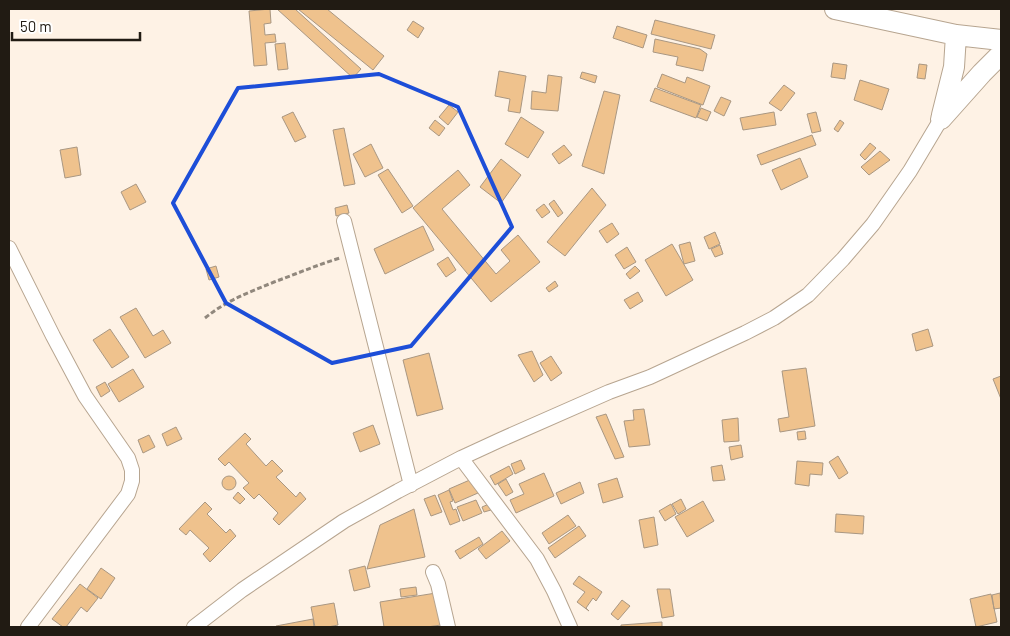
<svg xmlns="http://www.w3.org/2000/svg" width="1010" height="636" font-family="Barlow,sans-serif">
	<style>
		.building { fill: #efc28d; stroke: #a99782 }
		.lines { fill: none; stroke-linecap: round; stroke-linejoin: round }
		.street-casing { stroke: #b7a590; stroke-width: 16 }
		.secondary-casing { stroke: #b7a590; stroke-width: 22 }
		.path { stroke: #91887d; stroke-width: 3; stroke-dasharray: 5 2.5; stroke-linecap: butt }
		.street { stroke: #fff; stroke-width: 14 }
		.secondary { stroke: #fff; stroke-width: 20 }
		.marked { fill: none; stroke: #1d4ed8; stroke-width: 4; stroke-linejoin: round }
	</style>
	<rect width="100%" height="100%" fill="#fef2e5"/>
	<path class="building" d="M270,9L271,23L264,24L265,35L275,34L276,42L265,43L267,65L254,66L249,11Z
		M277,9H295L361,69L353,78Z
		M298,9H327L384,56L373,70Z
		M655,20L715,35L711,49L651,34Z
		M413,21L424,28L418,38L407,30Z
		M617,26L647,35L643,48L613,38Z
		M655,39L700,49L707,54L703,71L676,65L678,57L653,52Z
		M285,43L288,69L278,70L275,44Z
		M833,63L847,65L845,79L831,77Z
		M919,64L927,65L925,79L917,78Z
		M499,71L526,76L520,113L508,111L510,99L495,96Z
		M582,72L597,76L595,83L580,78Z
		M662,74L685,83L687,77L710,86L703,105L657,87Z
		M548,75L562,77L558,111L531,109L532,91L546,93Z
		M860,80L889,89L882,110L854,100Z
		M784,85L795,93L781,111L769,103Z
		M655,88L701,105L696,118L650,101Z
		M604,91L620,95L604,174L582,166Z
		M721,97L731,101L724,116L714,111Z
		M449,105L458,112L448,125L439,117Z
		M701,108L711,112L707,121L697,117Z
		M293,112L306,137L295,142L282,117Z
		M774,112L776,125L743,130L740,118Z
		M816,112L821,131L812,133L807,114Z
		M521,117L544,132L528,158L505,144Z
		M435,120L445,128L439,136L429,128Z
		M840,120L844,123L838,132L834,129Z
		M344,128L355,184L344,186L333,130Z
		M812,135L816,145L761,165L757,155Z
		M870,143L876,148L865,160L860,155Z
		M371,144L383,168L365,177L353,154Z
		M564,145L572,155L559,164L552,154Z
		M77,147L81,175L65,178L60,150Z
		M880,151L890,160L869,175L861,167Z
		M800,158L808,177L781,190L772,170Z
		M501,159L521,175L501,203L480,187Z
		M388,169L413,206L402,213L378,175Z
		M458,170L470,185L442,209L496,274L510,261L501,250L518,235L540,262L491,302L413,208Z
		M136,184L146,202L130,210L121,192Z
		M592,188L606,205L565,256L547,242Z
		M554,200L563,213L558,217L549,204Z
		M544,204L550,212L542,218L536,210Z
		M347,205L349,213L336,216L335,208Z
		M612,223L619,234L607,243L599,231Z
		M423,226L434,250L385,274L374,249Z
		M715,232L720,244L709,249L704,237Z
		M690,242L695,261L684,264L679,245Z
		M672,244L693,280L666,296L645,260Z
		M720,245L723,254L715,257L711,249Z
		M627,247L636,262L624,269L615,255Z
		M448,257L456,270L446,277L437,264Z
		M216,266L219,277L209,280L206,269Z
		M635,266L640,271L630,279L626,274Z
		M555,281L558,286L549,292L546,288Z
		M638,292L643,301L630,309L624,300Z
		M136,308L153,336L163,330L171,343L145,358L120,317Z
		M110,329L129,357L112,368L93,340Z
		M928,329L933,346L916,351L912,334Z
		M532,351L543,375L534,382L518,355Z
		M429,353L443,409L417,416L403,360Z
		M551,356L562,373L551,381L540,363Z
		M806,368L815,426L780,432L778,419L789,417L782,371Z
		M133,369L144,387L119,402L108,384Z
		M1001,376V399L993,379Z
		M105,382L110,391L101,397L96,387Z
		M644,409L650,445L629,447L624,421L634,420L633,410Z
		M606,414L624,457L615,459L596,417Z
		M738,418L739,441L724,442L722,420Z
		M373,425L380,444L360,452L353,433Z
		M176,427L182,439L167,446L162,434Z
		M805,431L806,439L798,440L797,432Z
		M245,433L251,439L246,444L266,466L272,460L283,471L276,477L296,497L300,492L306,499L279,525L273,519L278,513L259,494L254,499L243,488L249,483L229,462L225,466L218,459Z
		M149,435L155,447L143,453L138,440Z
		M741,445L743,457L731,460L729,447Z
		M838,456L848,473L839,479L829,462Z
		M521,460L525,469L515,474L511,464Z
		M797,461L823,463L822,475L810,474L809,486L795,484Z
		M722,465L725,480L713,481L711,467Z
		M509,466L513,474L495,485L490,476Z
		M544,473L554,496L516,513L510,500L524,494L519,484Z
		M222 483a7 7 0 1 1 14 0a7 7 0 1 1-14 0Z
		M617,478L623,497L603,503L598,484Z
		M472,479L478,493L455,503L449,489Z
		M506,479L513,492L506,496L498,484Z
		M580,482L584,493L561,504L556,493Z
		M449,490L453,501L450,502L453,510L456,509L460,521L450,525L438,495Z
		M238,492L245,499L240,504L233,498Z
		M435,495L442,512L431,516L424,499Z
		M681,499L686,509L678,514L672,504Z
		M476,500L482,513L463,521L457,507Z
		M703,501L714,521L687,537L675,517Z
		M205,502L212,509L207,514L226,533L230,529L236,536L210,562L203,554L209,548L190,530L186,535L179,529Z
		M489,504L491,510L484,512L482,507Z
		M671,504L676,514L665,521L659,511Z
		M414,509L425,557L367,569L380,525Z
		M836,514L864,516L863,534L835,532Z
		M568,515L576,526L549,544L542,533Z
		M654,517L658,545L644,548L639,520Z
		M579,526L586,536L555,558L548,548Z
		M502,531L510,541L486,559L478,549Z
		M479,537L483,544L460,559L455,551Z
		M365,566L370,587L354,591L349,570Z
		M101,568L115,578L101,599L87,589Z
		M579,576L602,592L596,601L593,598L586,608L589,611L577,602L585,592L573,584Z
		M80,584L98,598L87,612L81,607L66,627H63L52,619Z
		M416,587L417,595L401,597L400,589Z
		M657,589H670L674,616L662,618Z
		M436,593L441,625L427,627H384L380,602Z
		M1000,593L1001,608L994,609L992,595Z
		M991,594L997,622L976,627L970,599Z
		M622,600L630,606L618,620L611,614Z
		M334,603L338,625L328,627H315L311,607Z
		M313,619L314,627H277L276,626Z
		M662,622V627H621V625Z"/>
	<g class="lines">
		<defs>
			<path id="street" d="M344,221L411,485
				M9,248L53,336L85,396L128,458L132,470V481L128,494L28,627
				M461,458L537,559L554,591L570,627
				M433,572L438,584L448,627
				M194,627L242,590L344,521L398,491L461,458L500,440L609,392L650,377L745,333L774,318L808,295L843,259L873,224L910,171L941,119"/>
			<path id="secondary" d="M835,9L956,35L1001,40
				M942,115L954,67L956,35
				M941,119L982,73L1001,54"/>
		</defs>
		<use href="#street" class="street-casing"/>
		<use href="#secondary" class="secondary-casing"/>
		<path class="path" d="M205,318C227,300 248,293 274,282C296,274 317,265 340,258"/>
		<use href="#street" class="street"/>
		<use href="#secondary" class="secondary"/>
	</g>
	<path class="marked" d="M379,74L458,107L512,227L411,346L332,363L226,303L173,203L238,88Z"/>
	<rect width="1010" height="636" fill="none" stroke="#211b13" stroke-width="20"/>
	<path d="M12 32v8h128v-8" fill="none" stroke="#211b13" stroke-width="2.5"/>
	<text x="20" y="32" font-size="15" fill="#211b13" stroke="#ffffff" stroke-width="4" paint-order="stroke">50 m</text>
</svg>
